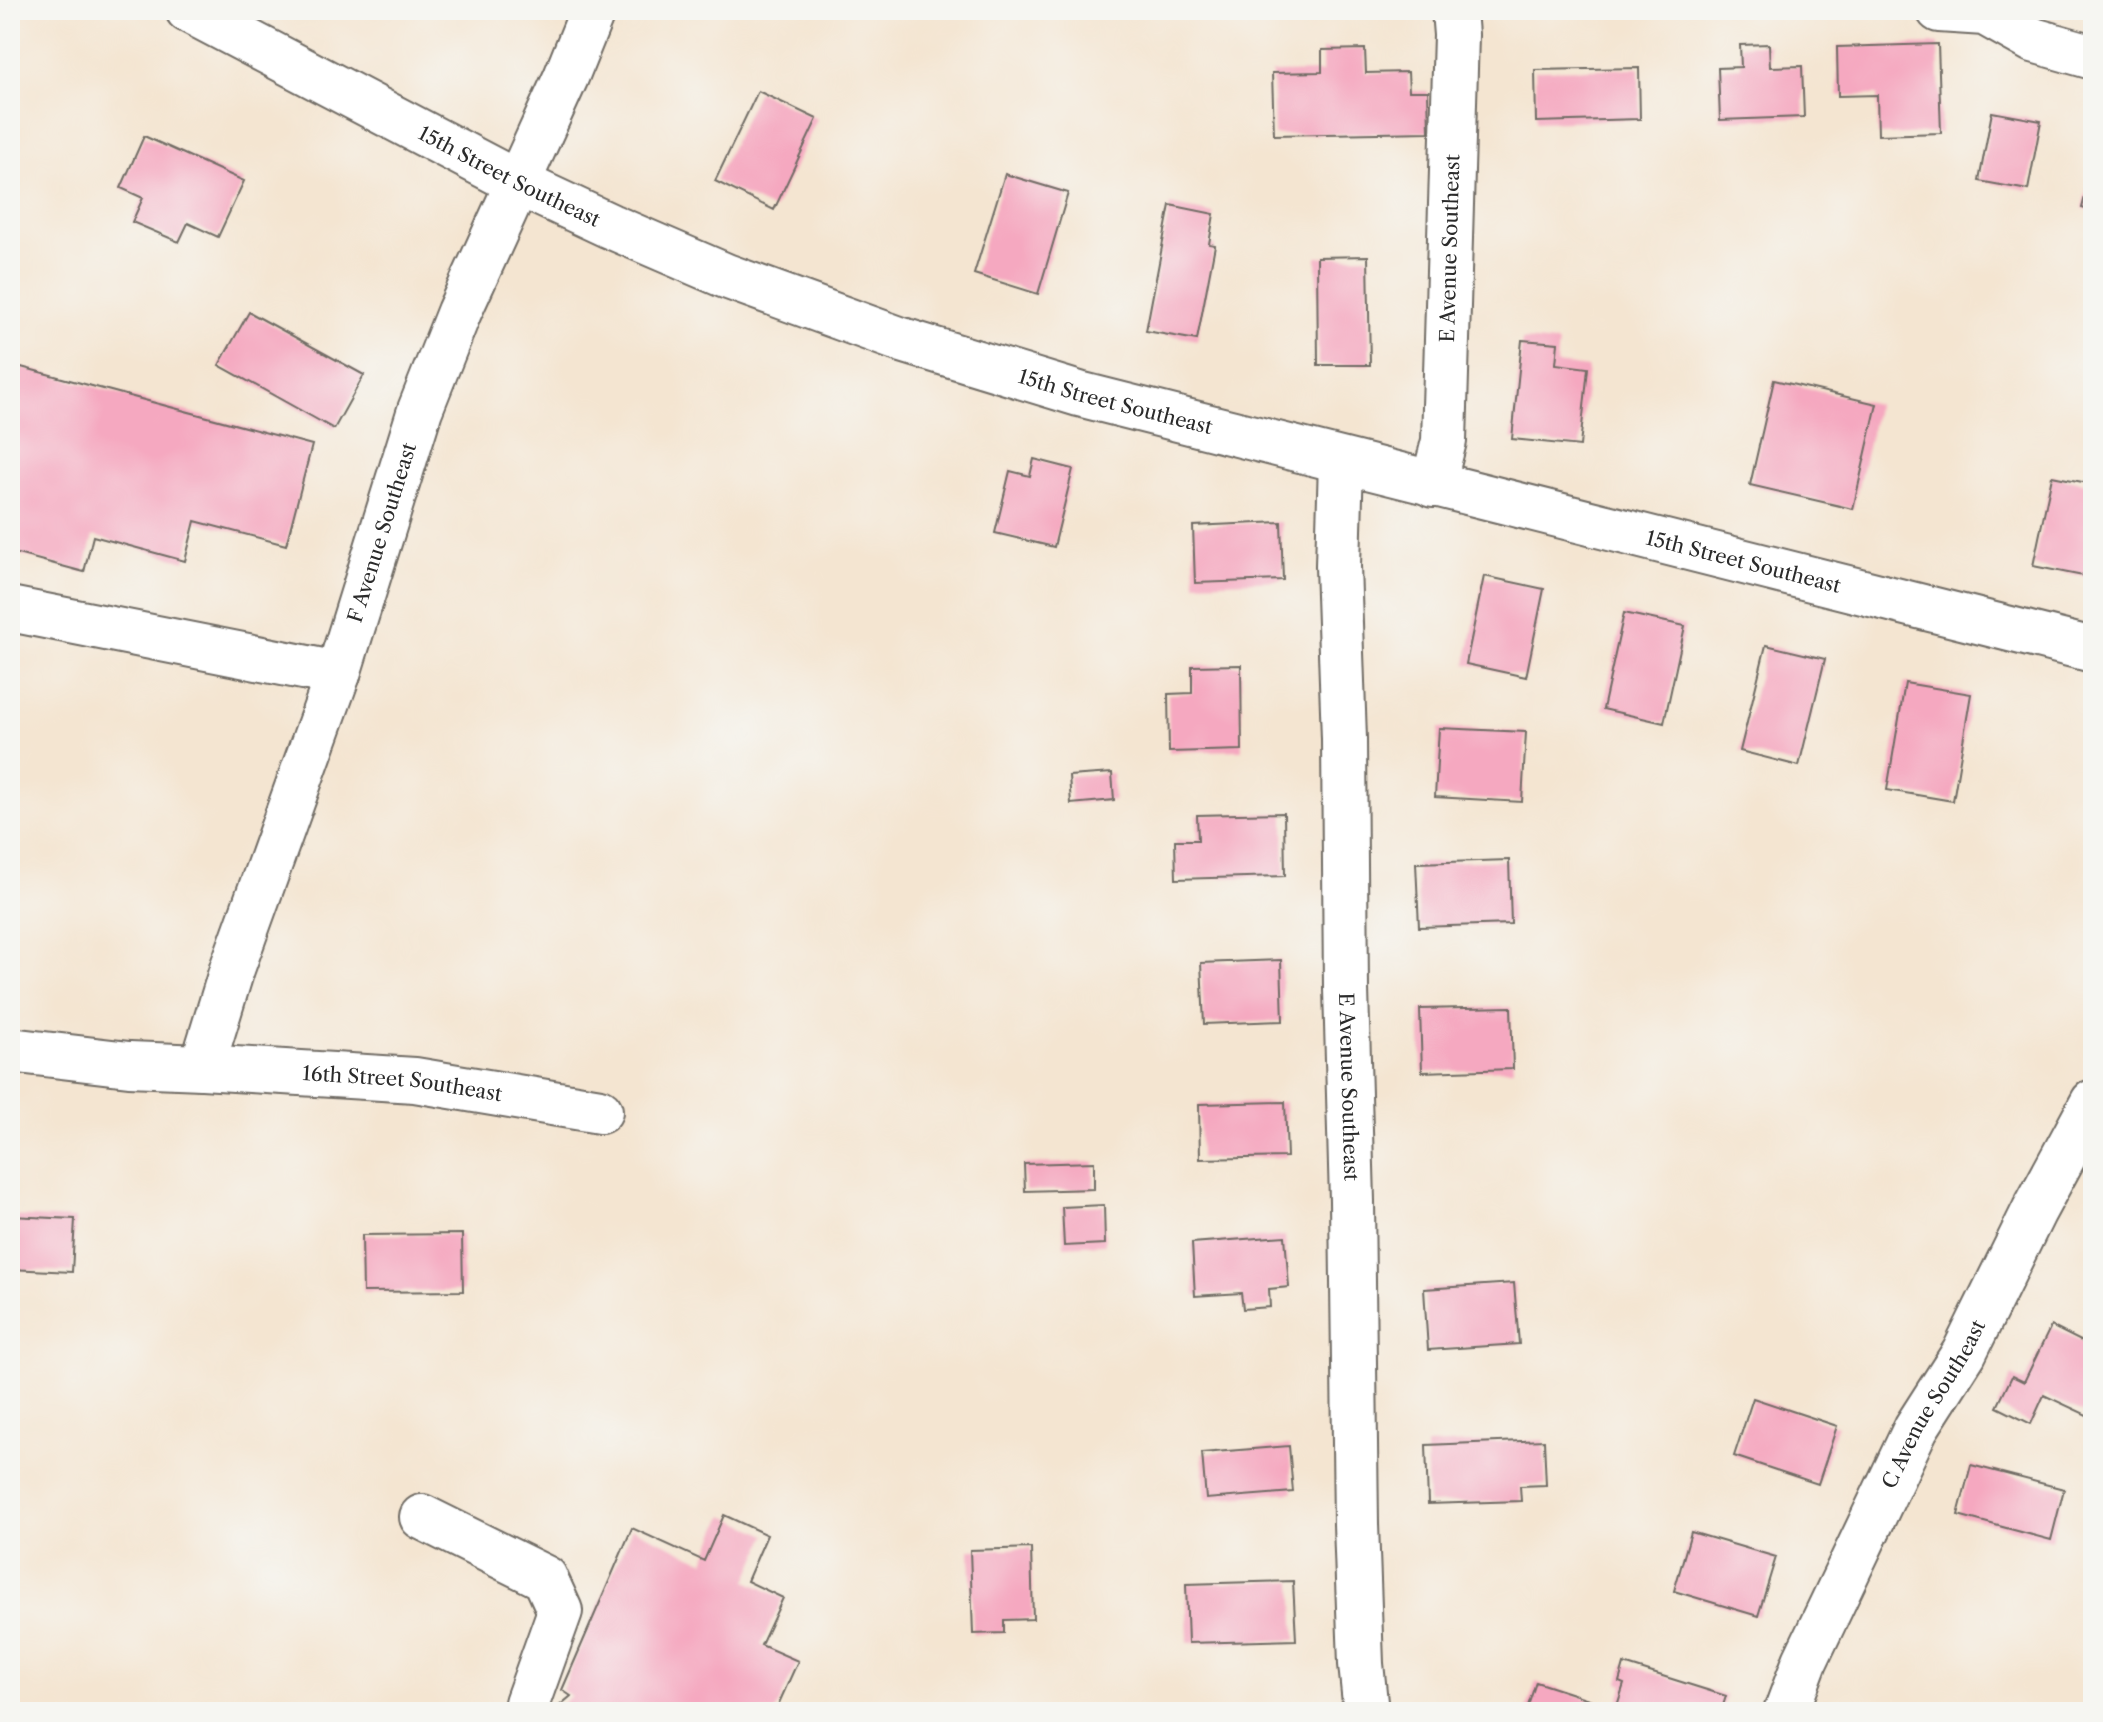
<svg xmlns="http://www.w3.org/2000/svg" width="2103" height="1722" font-family="'Libre Caslon Text',serif">
	<style>
		.building { fill: #f5a8c0 }
		.lines { fill: none; stroke-linecap: round; stroke-linejoin: round }
		.minor-casing { stroke: #716c65; stroke-width: 48 }
		.minor { stroke: #fff; stroke-width: 44 }
		.labels { text-anchor: middle; dominant-baseline: central; stroke-width: 6; stroke-linejoin: round; paint-order: stroke }
		.street-label { font-size: 20px; fill: #2b2b2b; stroke: #f6f6f2 }
	</style>
	<rect width="100%" height="100%" fill="#f6f6f2"/>
	<filter id="ink" filterUnits="userSpaceOnUse"><feTurbulence type="fractalNoise" baseFrequency=".0125" numOctaves="2"/><feDisplacementMap in="SourceGraphic" scale="16" xChannelSelector="R" yChannelSelector="G"/><feConvolveMatrix kernelMatrix="1 2 1 2 8 2 1 2 1" color-interpolation-filters="sRGB"/></filter>
	<filter id="wash" filterUnits="userSpaceOnUse"><feTurbulence type="fractalNoise" baseFrequency=".006" numOctaves="4" result="noise"/><feDisplacementMap in="SourceGraphic" scale="32" xChannelSelector="R" yChannelSelector="G"/><feGaussianBlur stdDeviation="1.8" result="paint"/><feColorMatrix in="noise" values="0 0 0 0 0 0 0 0 0 0 0 0 0 0 0 0 0 1.4 0 .05"/><feComposite in="paint" operator="in"/></filter>
	<g filter="url(#wash)">
		<rect width="100%" height="100%" fill="#f4e5d1"/>
		<g id="blocks">
			<path class="building" d="M1769,44L1770,67L1802,66L1804,117L1720,120L1718,68L1741,67L1740,45Z
				M1938,44L1941,133L1878,135L1877,95L1838,96L1837,47Z
				M1365,49L1366,73L1408,72L1409,91H1428L1429,132L1274,135L1272,73L1322,72V50Z
				M1639,68L1640,119L1536,122L1535,70Z
				M758,91L817,119L774,210L715,181Z
				M1992,112L2041,121L2028,190L1979,181Z
				M144,136L244,181L218,237L188,223L179,242L132,222L143,198L121,188Z
				M2092,170H2093V211L2082,208Z
				M1005,174L1068,193L1038,294L974,274Z
				M1170,205L1214,214L1209,244L1215,245L1197,340L1146,331Z
				M1368,256L1370,365H1318L1317,257Z
				M249,312L364,375L334,429L219,365Z
				M1522,340L1558,343L1556,364L1588,368L1580,446L1512,439Z
				M10,364L312,445L286,545L195,521L185,561L93,536L84,572L10,552Z
				M1774,380L1877,404L1853,509L1750,485Z
				M1034,459L1073,469L1054,547L995,533L1010,471L1030,476Z
				M2052,476L2093,484V578L2033,566Z
				M1281,522L1283,580L1195,583L1193,526Z
				M1484,576L1544,589L1526,677L1466,664Z
				M1624,613L1685,626L1664,723L1603,709Z
				M1766,645L1825,659L1799,766L1740,751Z
				M1241,665L1242,750L1169,752L1168,694L1192,693V666Z
				M1905,683L1971,694L1953,801L1887,790Z
				M1439,728L1526,732L1522,802L1435,797Z
				M1112,773L1114,800L1071,804L1069,776Z
				M1284,813L1285,876L1176,879L1175,840H1198L1197,815Z
				M1509,860L1511,924L1419,927L1416,863Z
				M1281,960L1283,1021L1204,1024L1201,963Z
				M1511,1007L1513,1069L1422,1072L1420,1009Z
				M1285,1102L1287,1157L1200,1159L1199,1104Z
				M1094,1162V1189L1025,1191L1024,1164Z
				M1104,1205L1105,1244L1064,1246L1062,1207Z
				M10,1216L75,1219L72,1272L10,1269Z
				M462,1234L463,1291L363,1292L362,1235Z
				M1285,1236L1289,1287L1269,1289L1270,1307L1243,1309L1241,1293L1195,1296L1192,1243Z
				M1514,1283L1519,1344L1428,1350L1424,1289Z
				M2051,1326L2093,1347V1418L2044,1395L2031,1424L1997,1407L2012,1376L2024,1382Z
				M1753,1398L1837,1426L1818,1484L1734,1456Z
				M1544,1440L1546,1485L1520,1486L1521,1501L1428,1504L1426,1445Z
				M1289,1446L1293,1492L1206,1499L1202,1453Z
				M1971,1465L2064,1489L2051,1540L1958,1515Z
				M724,1515L767,1535L747,1581L783,1598L761,1645L798,1661L775,1712H552L571,1696L562,1690L632,1528L704,1561Z
				M1691,1532L1776,1557L1758,1616L1674,1591Z
				M1031,1548L1033,1619L1004,1620V1633L973,1634L970,1550Z
				M1293,1581L1296,1640L1188,1643L1186,1584Z
				M1624,1664L1726,1696L1721,1712H1615L1624,1684L1619,1682Z
				M1536,1682L1604,1704L1602,1712H1526Z"/>
		</g>
	</g>
	<g filter="url(#ink)">
		<use href="#blocks" fill-opacity="0" stroke="#716c65" stroke-width="2"/>
		<g class="lines">
			<defs>
				<g id="minor">
					<path id="s1" d="M188,10L518,183L610,226L726,276L899,339L1079,394L2093,650"/>
					<path d="M1939,10L1985,13L2033,40L2093,57"/>
					<path id="s2" d="M1341,461L1338,566L1344,739L1346,989L1352,1201L1356,1524L1361,1664L1366,1712"/>
					<path id="s3" d="M1433,485L1444,441L1456,35L1454,10"/>
					<path d="M10,609L338,674"/>
					<path id="s4" d="M10,1050L129,1064L202,1067L415,1080L600,1111"/>
					<path id="s5" d="M202,1067L232,969L338,674L420,410L459,312L566,77L593,10"/>
					<path d="M422,1517L545,1578L560,1611L527,1703"/>
					<path id="s6" d="M1786,1712L1805,1661L1916,1428L1964,1353L2034,1211L2093,1102"/>
				</g>
			</defs>
			<use href="#minor" class="minor-casing"/>
			<use href="#minor" class="minor"/>
		</g>
	</g>
	<g class="labels">
		<g class="street-label">
			<text stroke="none"><textPath href="#s1" startOffset="362">15th Street Southeast</textPath></text>
			<text stroke="none"><textPath href="#s3" startOffset="238">E Avenue Southeast</textPath></text>
			<text stroke="none"><textPath href="#s1" startOffset="1010">15th Street Southeast</textPath></text>
			<text stroke="none"><textPath href="#s5" startOffset="564">F Avenue Southeast</textPath></text>
			<text stroke="none"><textPath href="#s1" startOffset="1658">15th Street Southeast</textPath></text>
			<text stroke="none"><textPath href="#s4" startOffset="394">16th Street Southeast</textPath></text>
			<text stroke="none"><textPath href="#s2" startOffset="626">E Avenue Southeast</textPath></text>
			<text stroke="none"><textPath href="#s6" startOffset="342">C Avenue Southeast</textPath></text>
		</g>
	</g>
	<rect width="2103" height="1722" fill="none" stroke="#f6f6f2" stroke-width="40"/>
</svg>
